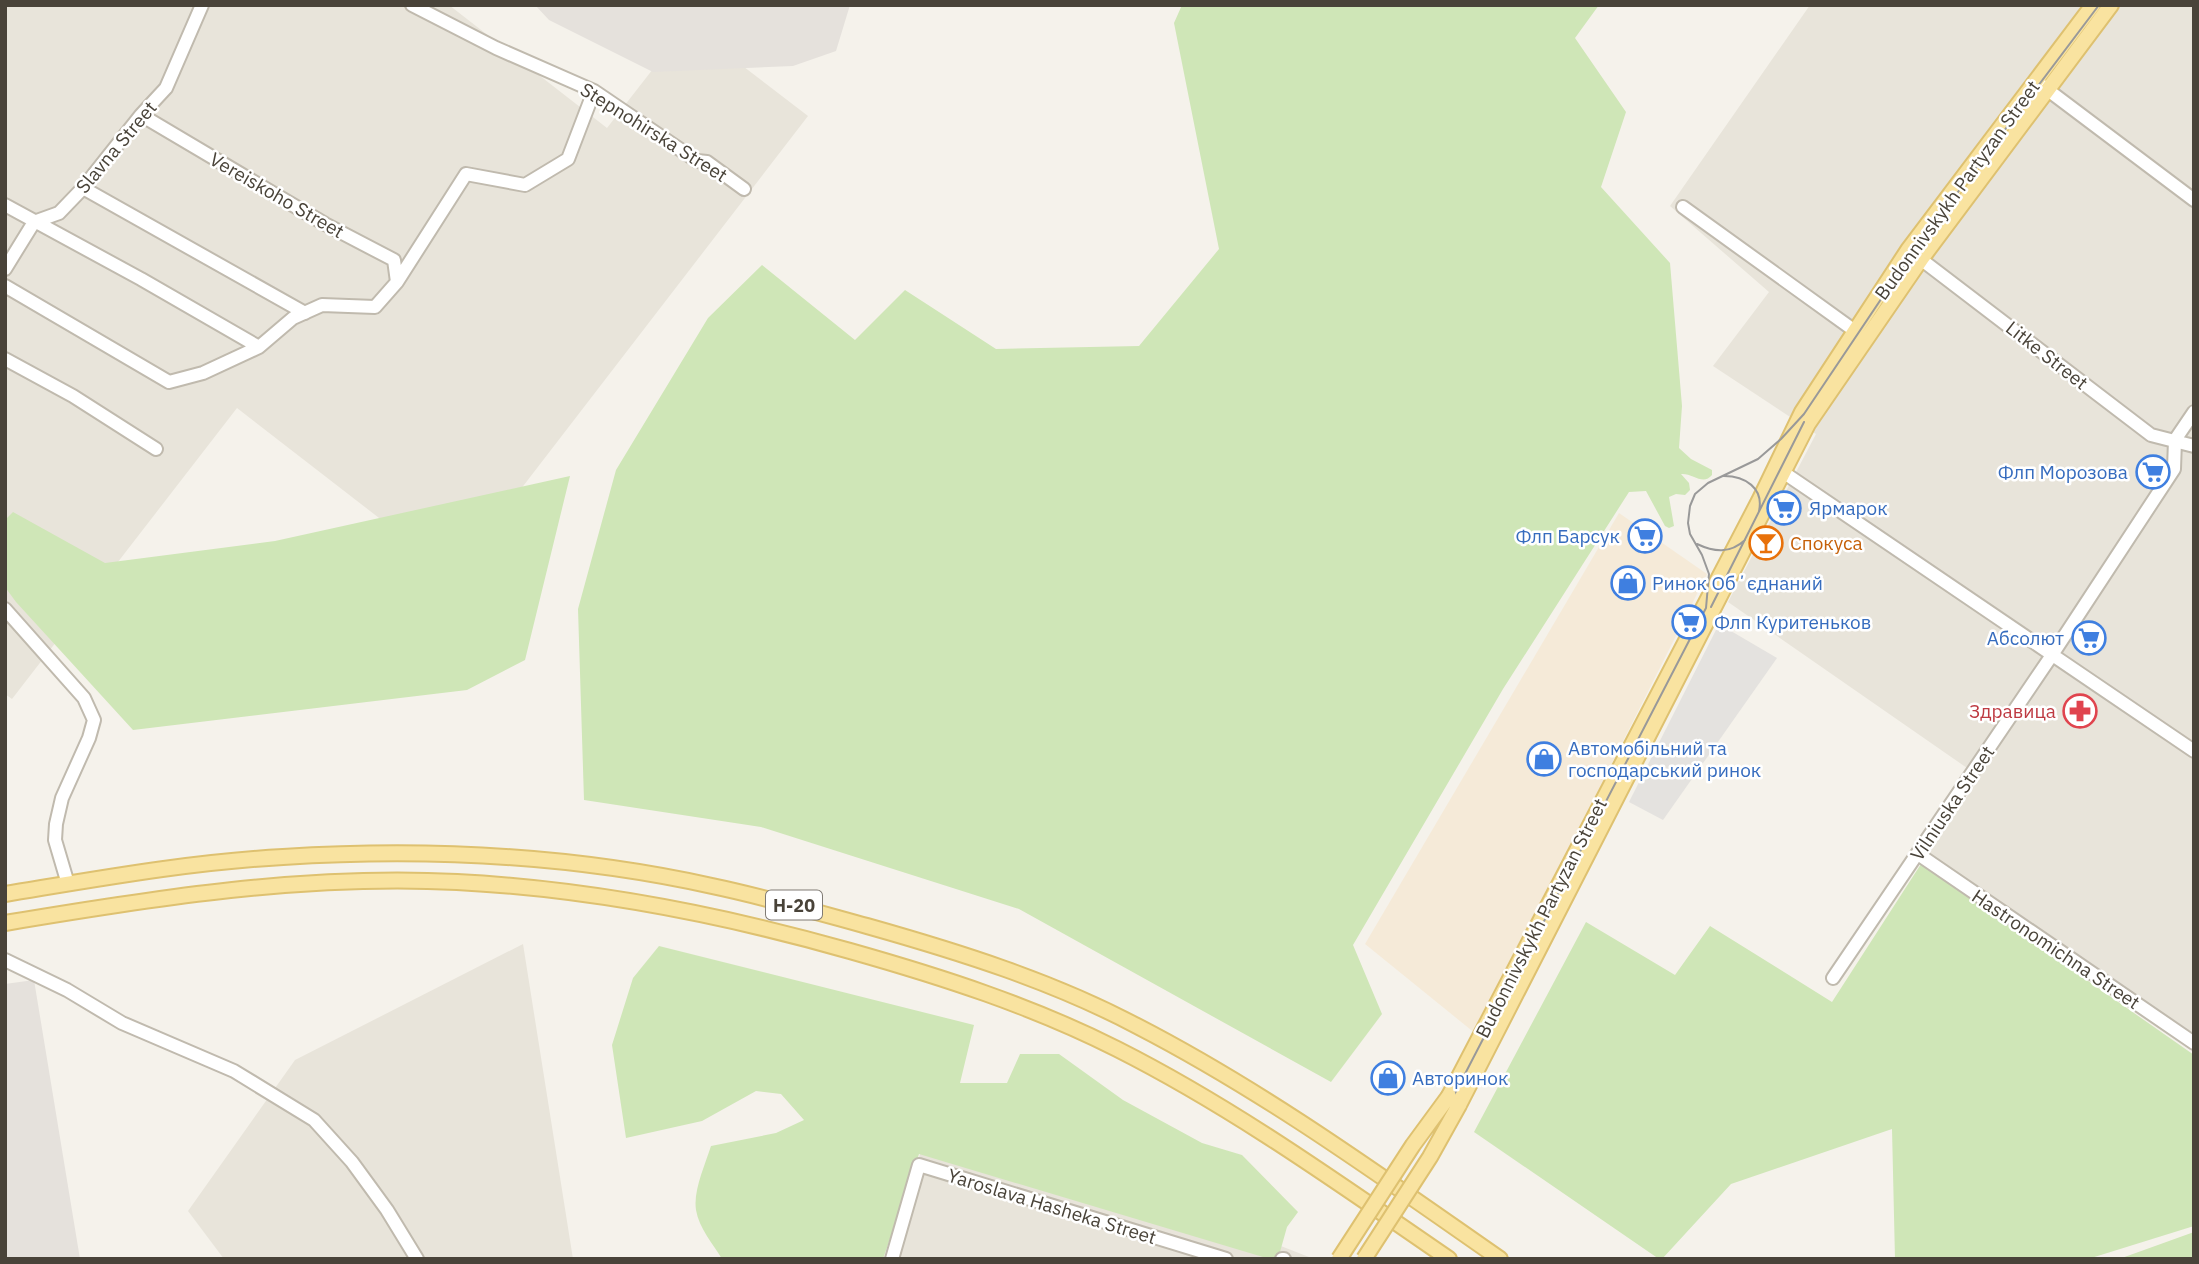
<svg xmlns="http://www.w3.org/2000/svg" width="2199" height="1264" font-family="'IBM Plex Sans',sans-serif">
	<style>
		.residential { fill: #e8e4da }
		.commercial { fill: #f5ead8 }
		.industrial { fill: #e5e1dc }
		.green { fill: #cfe6b7 }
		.parking { fill: #e4e2df }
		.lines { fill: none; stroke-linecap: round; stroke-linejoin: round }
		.minor-casing { stroke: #c0baae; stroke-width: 16 }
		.major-casing { stroke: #dec170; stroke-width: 18 }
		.minor { stroke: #fff; stroke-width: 12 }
		.major { stroke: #f9e3a0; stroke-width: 14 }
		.tram { stroke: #999; stroke-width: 2 }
		.major-bridge-casing { stroke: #dec170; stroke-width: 18; stroke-linecap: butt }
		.major-bridge { stroke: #f9e3a0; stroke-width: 14 }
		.labels { text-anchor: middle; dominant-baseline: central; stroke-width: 5; stroke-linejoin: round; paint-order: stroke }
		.shield { fill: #fff; stroke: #807b74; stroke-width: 2 }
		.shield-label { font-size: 18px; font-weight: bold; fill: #494339 }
		.street-label { font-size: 19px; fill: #494339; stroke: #fff }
		.shop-label { font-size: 19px; fill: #366cbe; stroke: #fff; text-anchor: start }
		.food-label { font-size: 19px; fill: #c56008; stroke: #fff; text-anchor: start }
		.health-label { font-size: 19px; fill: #be3a42; stroke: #fff; text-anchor: end }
	</style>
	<rect width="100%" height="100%" fill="#f5f2eb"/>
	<path class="residential" d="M5,5H449L607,128L688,24L808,116L454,576L237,408L12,699L5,694Z
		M1810,5H2194V1034L1929,853L1980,777L1728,602L1816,434L1713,366L1769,292L1670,206Z
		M523,944L573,1259H224L188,1211L295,1060Z
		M935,1111L1314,1259H884Z"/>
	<path class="commercial" d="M1619,513L1707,574L1476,1034L1365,944Z"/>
	<path class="industrial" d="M535,5H850L836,51L793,66L653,72L549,20Z
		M34,980L80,1259H5V984Z"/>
	<path class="green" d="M1182,5H1599L1575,38L1626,112L1601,187L1670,263L1682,406L1679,448L1691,459L1712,470V475C1703,486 1693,473 1681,474L1689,483L1690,490L1685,495L1676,494L1669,497L1674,526L1669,528L1665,526L1646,491L1629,492L1503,689L1353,945L1382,1014L1331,1082L1019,909L761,827L584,800L578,609L616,470L708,318L762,265L855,340L905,290L996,349L1139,346L1219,249L1174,23Z
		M570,476L525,660L467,690L133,730L16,602L5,587V520L13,512L105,563L275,541Z
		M1921,864L2194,1055V1226L2088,1259H1895L1892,1129L1731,1184L1662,1259H1659L1474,1132L1586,922L1675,975L1710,926L1832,1002Z
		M659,946L974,1025L960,1083H1007L1020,1054H1059L1123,1100L1202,1143L1242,1155L1298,1212L1287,1227L1278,1259L1263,1257L919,1154L883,1259H722C713,1244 699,1228 696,1210C693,1191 705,1165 711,1146L776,1133L804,1120L781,1094L756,1091L702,1121L626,1138L612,1045L633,978Z
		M2194,1232V1259H2119Z"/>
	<path class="parking" d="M1719,624L1777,658L1663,820L1629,802Z"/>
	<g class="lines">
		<defs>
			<path id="minor" d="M412,5L496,48L594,91L697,161L707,162L744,189
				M2040,84L2194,200
				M141,115L325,224L394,260L397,282
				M83,188L305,313
				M5,205L141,279L259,347
				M1683,207L1855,331
				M1914,254L2151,435L2194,446
				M5,269L34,222L59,213L83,188L141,115L166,88L202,5
				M5,286L169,382L203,373L259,347L293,318L322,305L375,307L397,282L466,174L525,185L568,159L594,91
				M5,359L73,396L156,449
				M1777,468L2194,751
				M5,609L84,698L94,720L89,738L62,798L56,824L55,840L68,884
				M1918,854L2194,1043
				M5,960L67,990L122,1023L234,1071L314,1120L352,1162L387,1210L417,1259
				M1833,978L2052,655L2174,469L2175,440L2194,412
				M892,1259L919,1165L1226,1259
				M1282,1259H1284"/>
			<path id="major" d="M5,894C97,879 190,862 283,857C426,848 572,855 712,886C765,897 816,912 867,926C959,952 1052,981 1137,1026C1265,1092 1382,1177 1500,1259
				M5,923C154,898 306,874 457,882C592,889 720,914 850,951C942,977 1032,1006 1117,1049C1234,1108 1341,1185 1449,1259
				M1449,1096L1760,499L1802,412L1908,250L2093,5
				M1459,1105L1808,424L1922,258L2111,5"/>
		</defs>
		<use href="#minor" class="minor-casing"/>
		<use href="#major" class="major-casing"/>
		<use href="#minor" class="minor"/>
		<use href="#major" class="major"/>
		<path class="tram" d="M1724,476C1745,476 1764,488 1759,511
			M1697,544C1714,552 1730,554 1745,540
			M1711,607L1804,422
			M1347,1259L1452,1099L1706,608L1709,574L1702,555L1690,534L1688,523L1690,506L1695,494L1708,483L1758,459L1781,439L1804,414L1912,253L2099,5"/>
		<defs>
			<path id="major-bridge" d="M1339,1259L1413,1145L1449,1096
				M1364,1259L1430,1157L1459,1105"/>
		</defs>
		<use href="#major-bridge" class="major-bridge-casing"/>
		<use href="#major-bridge" class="major-bridge"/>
	</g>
	<defs>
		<symbol id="supermarket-ring" viewBox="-11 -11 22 22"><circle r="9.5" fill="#fff" stroke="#3f7fe0" stroke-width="1.5"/><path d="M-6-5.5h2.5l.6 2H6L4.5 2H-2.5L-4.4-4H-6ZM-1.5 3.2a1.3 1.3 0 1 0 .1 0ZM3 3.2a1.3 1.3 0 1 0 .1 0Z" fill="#3f7fe0"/></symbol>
		<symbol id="bar-ring" viewBox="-11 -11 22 22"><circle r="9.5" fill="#fff" stroke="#e8710a" stroke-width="1.5"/><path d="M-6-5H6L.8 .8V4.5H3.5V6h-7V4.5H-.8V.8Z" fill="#e8710a"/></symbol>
		<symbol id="shop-ring" viewBox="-11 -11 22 22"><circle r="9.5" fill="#fff" stroke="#3f7fe0" stroke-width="1.5"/><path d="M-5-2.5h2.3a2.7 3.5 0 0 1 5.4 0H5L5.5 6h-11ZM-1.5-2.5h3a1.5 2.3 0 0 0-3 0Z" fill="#3f7fe0"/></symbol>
		<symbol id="pharmacy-ring" viewBox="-11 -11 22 22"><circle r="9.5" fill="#fff" stroke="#e0444e" stroke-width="1.5"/><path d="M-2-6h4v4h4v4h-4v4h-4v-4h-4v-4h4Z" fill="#e0444e"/></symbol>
	</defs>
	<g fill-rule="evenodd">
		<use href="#supermarket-ring" x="2134" y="453" width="38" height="38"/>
		<use href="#supermarket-ring" x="1765" y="489" width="38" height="38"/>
		<use href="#supermarket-ring" x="1626" y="517" width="38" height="38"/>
		<use href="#bar-ring" x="1747" y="524" width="38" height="38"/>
		<use href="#shop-ring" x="1609" y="564" width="38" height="38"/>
		<use href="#supermarket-ring" x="1670" y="603" width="38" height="38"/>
		<use href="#supermarket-ring" x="2070" y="619" width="38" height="38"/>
		<use href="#pharmacy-ring" x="2061" y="692" width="38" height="38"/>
		<use href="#shop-ring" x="1525" y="740" width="38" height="38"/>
		<use href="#shop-ring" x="1369" y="1059" width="38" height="38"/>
	</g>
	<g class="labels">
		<rect class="shield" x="766" y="890.5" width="56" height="29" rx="5"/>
		<g class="shield-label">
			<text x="794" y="905">Н-20</text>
		</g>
		<g class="street-label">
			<text transform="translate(654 132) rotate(32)">Stepnohirska Street</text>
			<text transform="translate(116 147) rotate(-50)">Slavna Street</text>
			<text transform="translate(1957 190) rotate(-54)">Budonnivskykh Partyzan Street</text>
			<text transform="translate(277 195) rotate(30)">Vereiskoho Street</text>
			<text transform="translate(2047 355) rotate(38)">Litke Street</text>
			<text transform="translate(1952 803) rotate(-56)">Vilniuska Street</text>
			<text transform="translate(1541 918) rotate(-63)">Budonnivskykh Partyzan Street</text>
			<text transform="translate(2056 949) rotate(34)">Hastronomichna Street</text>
			<text transform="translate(1052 1206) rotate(17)">Yaroslava Hasheka Street</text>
		</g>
		<g class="shop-label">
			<text x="2128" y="472" text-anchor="end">Флп Морозова</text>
			<text x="1809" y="508">Ярмарок</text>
			<text x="1620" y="536" text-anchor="end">Флп Барсук</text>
			<text x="1652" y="583">Ринок Обʼєднаний</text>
			<text x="1714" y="622">Флп Куритеньков</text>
			<text x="2064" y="638" text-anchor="end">Абсолют</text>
			<text x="1568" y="748">Автомобільний та<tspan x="1568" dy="22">господарський ринок</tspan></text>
			<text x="1412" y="1078">Авторинок</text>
		</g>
		<g class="food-label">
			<text x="1790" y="543">Спокуса</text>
		</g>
		<g class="health-label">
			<text x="2056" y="711">Здравица</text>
		</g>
	</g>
	<rect width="2199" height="1264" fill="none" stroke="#494339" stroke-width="14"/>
</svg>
